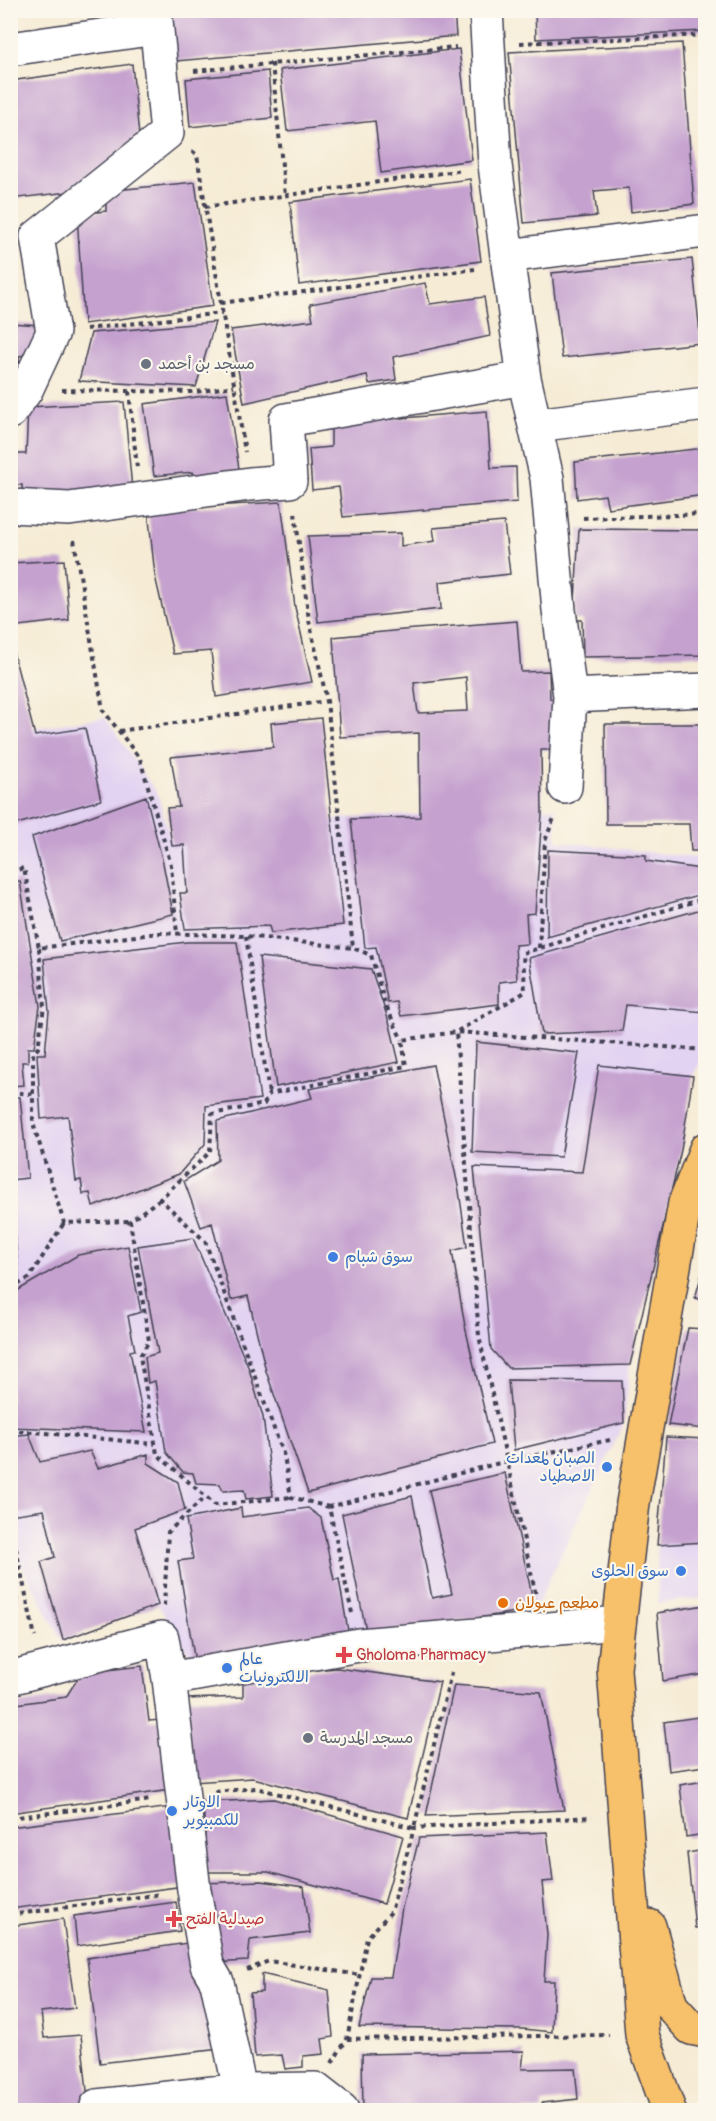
<svg xmlns="http://www.w3.org/2000/svg" width="716" height="2121" font-family="Pangolin,'Playpen Sans Arabic',sans-serif">
	<style>
		.built { fill: #e3d3f2 }
		.building { fill: #c5a1cf; fill-rule: evenodd }
		.lines { fill: none; stroke-linecap: round; stroke-linejoin: round }
		.minor-casing { stroke: #424052; stroke-width: 36 }
		.major-casing { stroke: #424052; stroke-width: 36 }
		.path { stroke: #424052; stroke-width: 4; stroke-dasharray: 4.5 4.5; stroke-linecap: butt }
		.minor { stroke: #fff; stroke-width: 33 }
		.major { stroke: #f7c06b; stroke-width: 33 }
		.worship-dot { fill: #6b7280; stroke: #fbf7ec; stroke-width: 2 }
		.shop-dot { fill: #3f7fe0; stroke: #fbf7ec; stroke-width: 2 }
		.food-dot { fill: #e8710a; stroke: #fbf7ec; stroke-width: 2 }
		.health-dot { fill: #e0444e; stroke: #fbf7ec; stroke-width: 2 }
		.labels { text-anchor: middle; dominant-baseline: central; stroke-width: 4.5; stroke-linejoin: round; paint-order: stroke }
		.worship-label { font-size: 16px; fill: #5b616d; stroke: #fbf7ec; text-anchor: start }
		.shop-label { font-size: 16px; fill: #366cbe; stroke: #fbf7ec; text-anchor: start }
		.food-label { font-size: 16px; fill: #c56008; stroke: #fbf7ec; text-anchor: start }
		.health-label { font-size: 16px; fill: #be3a42; stroke: #fbf7ec; text-anchor: start }
	</style>
	<rect width="100%" height="100%" fill="#fbf7ec"/>
	<filter id="ink" filterUnits="userSpaceOnUse"><feTurbulence type="fractalNoise" baseFrequency=".0167" numOctaves="2"/><feDisplacementMap in="SourceGraphic" scale="12" xChannelSelector="R" yChannelSelector="G"/><feConvolveMatrix kernelMatrix="1 2 1 2 8 2 1 2 1" color-interpolation-filters="sRGB"/></filter>
	<filter id="wash" filterUnits="userSpaceOnUse"><feTurbulence type="fractalNoise" baseFrequency=".008" numOctaves="4" result="noise"/><feDisplacementMap in="SourceGraphic" scale="24" xChannelSelector="R" yChannelSelector="G"/><feGaussianBlur stdDeviation="1.35" result="paint"/><feColorMatrix in="noise" values="0 0 0 0 0 0 0 0 0 0 0 0 0 0 0 0 0 1.4 0 .05"/><feComposite in="paint" operator="in"/></filter>
	<g filter="url(#wash)">
		<rect width="100%" height="100%" fill="#f6ecd6"/>
		<path class="built" d="M105,717L158,795L171,841L345,818L555,808L557,841L705,859V1053L693,1076L681,1150L630,1364L624,1423L535,1609L195,1662L158,1605L62,1640L11,1545L10,732Z
			M705,1542V1598L658,1603L657,1545Z"/>
		<g id="blocks">
			<path class="building" d="M169,10H454L456,36L176,61Z
				M535,10H705V31L536,39Z
				M682,43L694,204L631,212L629,188L594,191L597,216L524,223L509,52Z
				M459,49L472,160L381,173L375,121L287,131L280,70Z
				M132,64L139,136L77,191L10,199V81Z
				M268,71L272,118L190,127L186,79Z
				M470,179L481,261L299,285L290,202Z
				M195,182L213,306L84,324L77,214L106,211V191Z
				M692,259L701,343L562,358L552,273Z
				M425,283L430,304L484,297L490,336L393,357L396,380L369,384L367,375L244,403L231,330L313,320L310,304Z
				M215,322L196,387L79,381L91,333Z
				M10,323L40,325L32,354L19,356V374L10,388Z
				M227,393L240,475L195,480L193,472L154,476L144,404Z
				M124,402L132,489L23,501L22,485H10V454H26L28,407Z
				M487,411L491,468L516,467L517,502L343,517L339,487L312,490L309,449L331,447V424Z
				M705,448V495L608,508L605,495L577,499L575,462Z
				M281,502L295,607L312,682L216,697L211,651L173,654L155,576L148,510Z
				M504,522L510,574L439,582L441,609L318,622L308,536L401,533V546L435,541L433,528Z
				M579,529L705,530V655L583,657L582,620H574Z
				M64,560L69,620L10,627V563Z
				M517,621L521,672L549,671L550,699H559L561,750H541L542,814L535,913L526,914L528,944L515,945L517,980L499,982V1004L401,1016L397,1002L388,1003L376,947L365,948L351,819L420,817L419,733L340,737L333,637L403,630ZM466,677L468,711L418,713L414,683Z
				M10,640L35,736L85,728L101,800L10,826Z
				M321,718L343,925L271,933L269,926L185,929L180,893H187L184,845L172,846L167,808L179,807L171,757L273,747L271,723Z
				M605,724H705V851H691L689,824H606Z
				M146,796L163,863L173,914L60,941L32,837Z
				M548,850L646,855V861L700,869L699,895L547,937Z
				M20,881L40,1006L34,1048H28V1062H22L24,1085L10,1086V882Z
				M705,908V1012L626,1005L622,1031L542,1034L529,958Z
				M187,942H237L260,1099L206,1106L205,1144L179,1174L93,1207L90,1193L83,1194L81,1180L76,1181L68,1116L41,1119L37,1054H45L49,1011L44,959Z
				M259,957L371,969L390,1025L399,1062L276,1087Z
				M476,1042L579,1053L561,1157L472,1152Z
				M433,1065L459,1191L467,1247L452,1251L465,1326L492,1444L308,1493L266,1371L248,1296L231,1300L212,1223L201,1227L184,1181L218,1160L217,1121L312,1098L309,1089Z
				M599,1065L693,1076L681,1150L630,1365L508,1368L491,1349L474,1167L582,1172Z
				M10,1097H20L28,1178L10,1180Z
				M10,1205H12L19,1278L10,1284Z
				M193,1238L249,1369L263,1417L273,1496L246,1499L244,1490L223,1491L220,1484L196,1483L193,1473L183,1472L166,1452L155,1381L148,1383L145,1357L158,1353L138,1246Z
				M128,1246L141,1312L128,1316L135,1350L130,1351L146,1432L10,1427V1295L78,1255Z
				M705,1263V1300L695,1298Z
				M688,1328L705,1329V1429L668,1425Z
				M508,1380L622,1381L624,1423L514,1450Z
				M29,1434L40,1462L90,1451L98,1468L148,1454V1463L178,1482L185,1510L135,1528L158,1605L63,1640L41,1562L55,1557L44,1510L10,1515V1436Z
				M666,1437L705,1439V1542L657,1545Z
				M505,1473L535,1609L367,1635L342,1514L412,1496L432,1598L452,1594L429,1490Z
				M241,1508L242,1517L308,1508L321,1518L334,1580L339,1579L348,1631L195,1662L178,1561L193,1559L186,1519Z
				M10,1578L18,1600L10,1604Z
				M705,1605V1674L663,1681L657,1613Z
				M142,1666L149,1721L161,1720L170,1790L10,1813V1705L66,1697L81,1673Z
				M337,1668L440,1682L408,1818L253,1778L193,1782L186,1699L243,1697V1677Z
				M454,1685L541,1692L564,1810L426,1816Z
				M705,1716V1766L669,1771L664,1722Z
				M705,1781V1834L686,1837L680,1785Z
				M274,1799L403,1836L384,1904L268,1872H207L203,1802Z
				M172,1807L184,1886L10,1909V1827Z
				M547,1832L553,1881L542,1882L547,1935L544,1981H554L552,2032L523,2029L359,2027L371,1977H391L402,1908L419,1838Z
				M705,1850V1927L695,1928L687,1853Z
				M261,1881L304,1887L310,1933L250,1940L248,1961L212,1963L203,1883Z
				M176,1902L180,1931L77,1946L74,1916Z
				M63,1919L75,2008L41,2012L44,2038L81,2035L89,2110H10V1926Z
				M194,1942L220,2049L100,2063L87,1958Z
				M262,1974L329,1990L333,2037L322,2039L324,2054L303,2056V2067L285,2069L282,2055L255,2057L250,1993L262,1992Z
				M524,2051L522,2069L575,2068L578,2099L542,2103V2110H363L362,2054Z
				M295,2107V2110H273V2109Z"/>
		</g>
	</g>
	<g filter="url(#ink)">
		<use href="#blocks" fill-opacity="0" stroke="#424052" stroke-width="1.5"/>
		<g class="lines">
			<defs>
				<path id="minor" d="M486,10L495,165L507,256
					M10,49L156,28
					M10,412L26,390L53,332L37,237L167,133L155,10
					M535,425L706,404
					M10,506L69,509L250,484L290,481L286,420L524,378
					M570,696L706,690
					M565,787L570,696L559,610L547,478L524,378L507,256L706,231
					M10,1678L162,1638L169,1679L194,1890L207,1965L217,1982L240,2090L315,2089L342,2110
					M169,1679L359,1645L619,1623
					M97,2110V2106L240,2090"/>
				<path id="major" d="M649,1926L671,2006L691,2028L706,2031
					M669,2110L642,2035L614,1669L633,1503L645,1434L685,1203L706,1149"/>
			</defs>
			<use href="#minor" class="minor-casing"/>
			<use href="#major" class="major-casing"/>
			<path class="path" d="M520,43L706,35
				M272,63L285,196
				M194,71L456,47
				M192,151L197,155L245,452
				M205,207L463,170
				M221,303L475,269
				M86,329L222,313
				M62,390L196,392L234,386
				M129,391L137,468
				M295,513L309,620L327,701L353,948L371,955L385,1004L402,1040
				M583,518L706,514
				M74,540L103,710L140,759L171,865L177,934
				M119,731L327,701
				M10,872L24,868L39,948L160,933L246,936L353,948
				M246,936L269,1094
				M39,948L44,1007L38,1048L33,1053V1123L64,1223L130,1221
				M539,948L545,841L554,818
				M10,1092L33,1094
				M160,1199L130,1221L149,1341L140,1356L157,1454L215,1505L291,1497
				M10,1289L29,1278L64,1223
				M10,1431L35,1432L155,1444
				M610,1440L507,1461L479,1336L456,1032L706,1050
				M329,1507L291,1497L284,1456L205,1241L160,1199L210,1152L212,1114L264,1104L269,1094L406,1066L402,1040L456,1032L525,992L523,953L706,898
				M10,1541L16,1549L35,1637
				M164,1606L168,1532L205,1497
				M352,1613L329,1507L507,1461L536,1596
				M215,1792L256,1788L414,1828L452,1669
				M10,1818L151,1800
				M10,1915L161,1894
				M247,1970L269,1961L360,1975
				M347,2039L609,2035
				M332,2063L347,2039L367,1938L391,1912L414,1828L592,1817"/>
			<use href="#minor" class="minor"/>
			<use href="#major" class="major"/>
		</g>
	</g>
	<g class="worship-dot">
		<circle cx="146" cy="364" r="6"/>
		<circle cx="308" cy="1738" r="6"/>
	</g>
	<g class="shop-dot">
		<circle cx="333" cy="1257" r="6"/>
		<circle cx="607" cy="1467" r="6"/>
		<circle cx="681" cy="1571" r="6"/>
		<circle cx="227" cy="1668" r="6"/>
		<circle cx="172" cy="1811" r="6"/>
	</g>
	<circle class="food-dot" cx="503" cy="1603" r="6"/>
	<g class="health-dot">
		<path d="M341 1646h6v6h6v6h-6v6h-6v-6h-6v-6h6z"/>
		<path d="M171 1910h6v6h6v6h-6v6h-6v-6h-6v-6h6z"/>
	</g>
	<g class="labels">
		<g class="worship-label">
			<text x="158" y="364">مسجد بن أحمد</text>
			<text x="320" y="1738">مسجد المدرسة</text>
		</g>
		<g class="shop-label">
			<text x="345" y="1257">سوق شبام</text>
			<text x="595" y="1458" text-anchor="end">الصبان لمعدات<tspan x="595" dy="18">الاصطياد</tspan></text>
			<text x="669" y="1571" text-anchor="end">سوق الحلوى</text>
			<text x="239" y="1659">عالم<tspan x="239" dy="18">الالكترونيات</tspan></text>
			<text x="184" y="1802">الاوتار<tspan x="184" dy="18">للكمبيوير</tspan></text>
		</g>
		<g class="food-label">
			<text x="515" y="1603">مطعم عبولان</text>
		</g>
		<g class="health-label">
			<text x="356" y="1655">Gholoma Pharmacy</text>
			<text x="186" y="1919">صيدلية الفتح</text>
		</g>
	</g>
	<rect width="716" height="2121" fill="none" stroke="#fbf7ec" stroke-width="36"/>
</svg>
